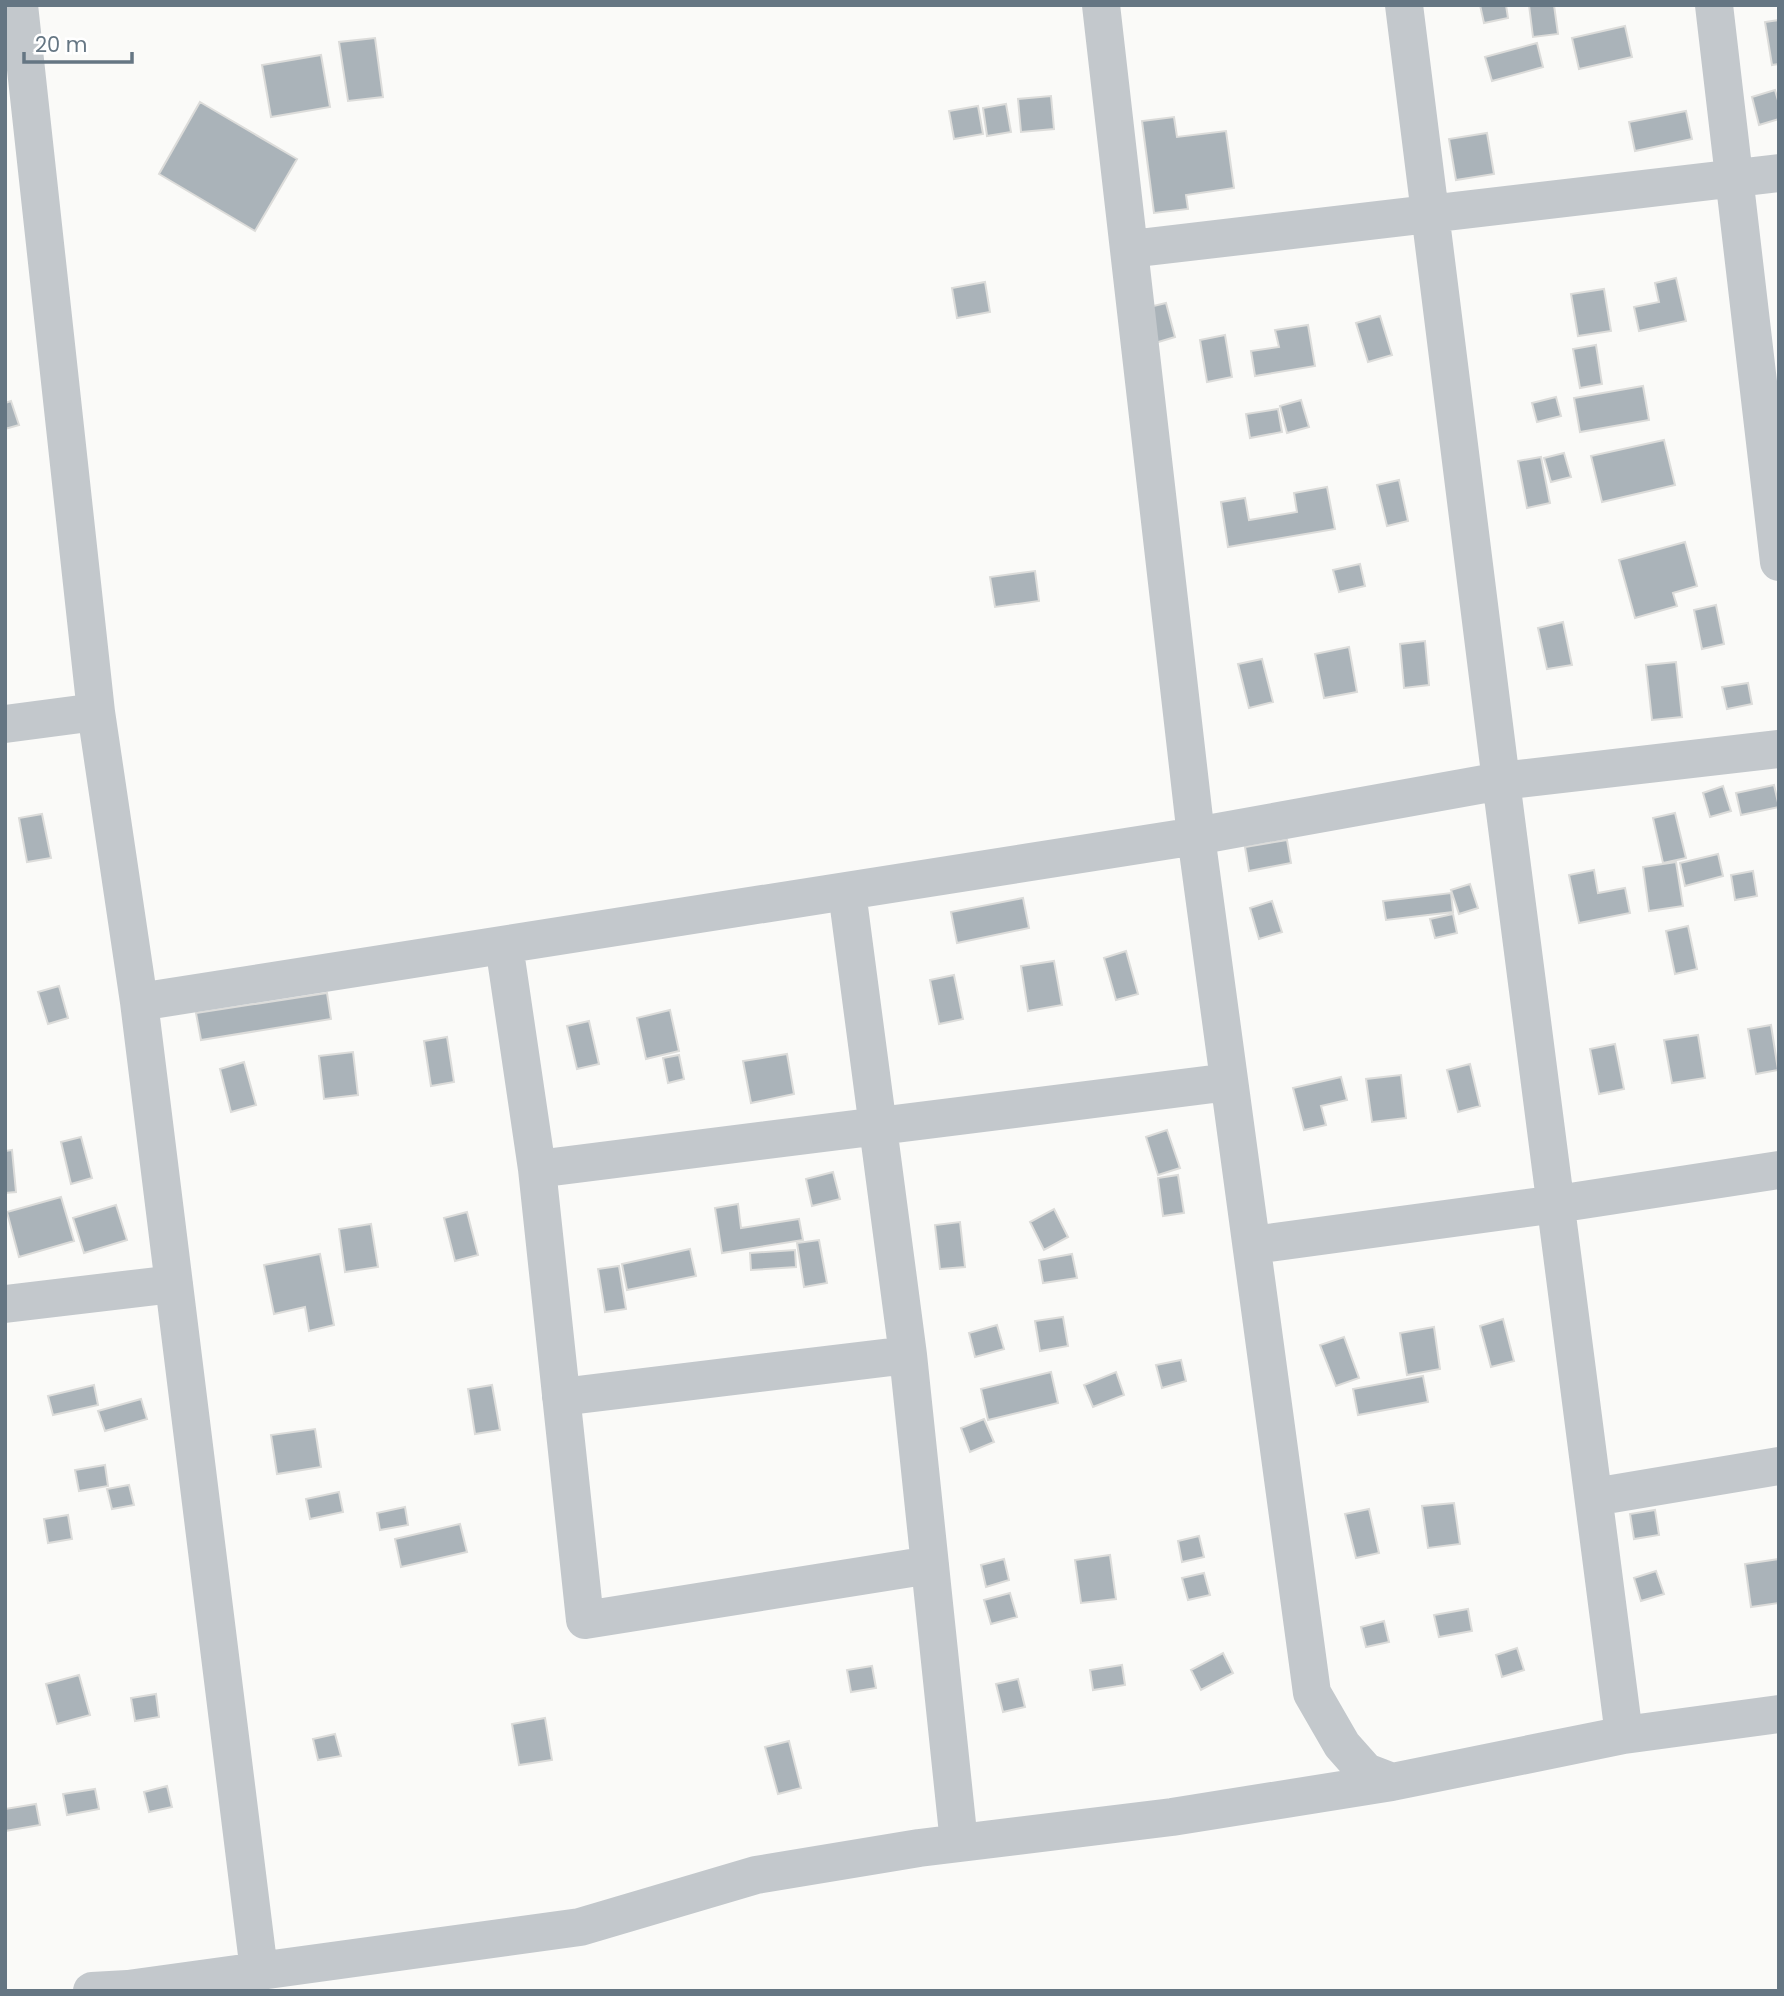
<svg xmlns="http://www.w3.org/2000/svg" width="1784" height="1996" font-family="Poppins,sans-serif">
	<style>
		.building { fill: #aab3b9; stroke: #dcdcda; stroke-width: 2 }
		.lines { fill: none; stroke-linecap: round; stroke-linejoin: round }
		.minor { stroke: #c3c8cc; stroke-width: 38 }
	</style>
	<rect width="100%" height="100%" fill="#fafaf8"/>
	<path class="building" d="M1480,5H1506L1508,18L1484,23Z
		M1529,5H1554L1558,34L1533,37Z
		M1779,20V64L1772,65L1765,22Z
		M1625,26L1632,57L1579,69L1572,38Z
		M375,38L383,97L348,101L339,42Z
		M1537,43L1543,67L1492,81L1485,57Z
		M321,55L330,107L271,117L262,65Z
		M1775,90L1779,104V119L1759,125L1752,97Z
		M1051,96L1054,129L1021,132L1018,99Z
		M200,102L297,159L255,231L159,174Z
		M1006,104L1011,132L987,136L983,108Z
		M978,106L983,134L954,139L949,111Z
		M1686,111L1692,139L1635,151L1629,122Z
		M1174,117L1177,137L1226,131L1234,188L1186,195L1188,209L1154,213L1142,121Z
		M1487,133L1494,174L1456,180L1449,139Z
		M1676,278L1686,321L1639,331L1634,307L1659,302L1655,283Z
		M985,282L990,312L957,318L952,288Z
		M1604,289L1611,331L1578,336L1571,294Z
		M1166,303L1175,337L1155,343L1145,308Z
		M1380,316L1392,355L1368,362L1356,323Z
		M1308,325L1315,366L1255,376L1251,351L1279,347L1275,330Z
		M1225,335L1232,377L1207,382L1200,340Z
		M1596,345L1602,384L1580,388L1573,349Z
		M1643,386L1649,420L1580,432L1574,398Z
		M1556,397L1561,416L1537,422L1532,403Z
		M1301,400L1309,427L1287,433L1280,406Z
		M11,401L19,425L5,429V403Z
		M1278,409L1282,432L1250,438L1246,414Z
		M1664,440L1675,485L1602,502L1591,456Z
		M1564,453L1571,477L1551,482L1544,458Z
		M1541,457L1550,503L1527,508L1518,461Z
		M1399,480L1408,521L1387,526L1377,485Z
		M1327,487L1335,529L1228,547L1221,502L1245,498L1249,520L1297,512L1294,493Z
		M1685,542L1697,586L1673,593L1677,606L1635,618L1619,560Z
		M1360,564L1365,586L1339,592L1333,570Z
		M1035,571L1039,601L995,607L990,577Z
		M1716,605L1724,644L1702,649L1694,610Z
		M1563,622L1572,665L1547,669L1538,628Z
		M1425,641L1429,685L1404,688L1400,644Z
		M1349,647L1357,692L1324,698L1315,654Z
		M1262,659L1273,702L1249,708L1238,664Z
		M1676,662L1682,717L1652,720L1646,665Z
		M1748,683L1752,704L1727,709L1722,687Z
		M1774,785L1779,807L1741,815L1736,793Z
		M1723,786L1731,811L1710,817L1703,793Z
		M1675,813L1686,858L1663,863L1653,818Z
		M42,814L51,858L27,862L19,818Z
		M1287,840L1291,863L1249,871L1245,847Z
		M1718,854L1723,876L1685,886L1680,863Z
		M1676,862L1683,906L1649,911L1643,867Z
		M1594,870L1598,893L1625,888L1630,913L1579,923L1569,875Z
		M1753,871L1757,896L1735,900L1731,875Z
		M1470,884L1478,908L1459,914L1451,890Z
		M1451,893L1453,912L1386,920L1383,901Z
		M1023,898L1029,928L957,943L951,912Z
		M1272,901L1282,932L1259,939L1250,908Z
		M1453,914L1457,933L1435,938L1430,919Z
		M1688,926L1697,969L1675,974L1666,931Z
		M1126,951L1138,994L1116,1000L1104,958Z
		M1054,961L1062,1005L1028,1011L1021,966Z
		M954,975L963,1019L939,1024L930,980Z
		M59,986L68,1018L48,1024L38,992Z
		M327,993L331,1019L201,1040L196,1013Z
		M670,1010L679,1051L646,1059L637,1018Z
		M589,1021L599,1064L577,1069L567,1026Z
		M1771,1025L1778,1070L1756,1074L1748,1029Z
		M1698,1035L1705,1078L1672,1083L1664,1040Z
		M447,1037L454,1082L431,1086L424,1041Z
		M1615,1044L1624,1089L1599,1094L1590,1049Z
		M353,1052L358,1095L324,1099L319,1056Z
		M787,1054L794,1094L751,1103L743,1061Z
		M679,1055L684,1079L668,1083L663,1058Z
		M244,1062L256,1105L231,1112L220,1069Z
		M1470,1064L1480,1106L1458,1112L1447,1070Z
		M1401,1075L1406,1118L1372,1122L1366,1079Z
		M1341,1077L1347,1100L1321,1106L1326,1125L1304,1130L1293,1088Z
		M1167,1130L1180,1168L1158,1175L1146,1137Z
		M81,1137L92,1178L71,1184L61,1142Z
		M12,1150L16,1192L5,1193V1151Z
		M833,1172L840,1199L812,1206L806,1179Z
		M1178,1175L1184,1213L1163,1216L1158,1178Z
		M61,1197L74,1241L19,1257L7,1212Z
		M738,1204L741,1228L799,1219L803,1240L722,1253L715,1208Z
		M116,1205L127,1240L84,1253L73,1218Z
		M1054,1209L1068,1237L1044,1250L1030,1222Z
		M467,1212L478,1255L455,1261L444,1218Z
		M960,1222L965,1267L940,1269L935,1225Z
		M371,1224L378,1267L345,1272L339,1229Z
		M819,1240L827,1283L804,1287L797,1243Z
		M690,1249L696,1276L627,1290L622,1264Z
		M795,1250L796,1267L751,1270L750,1253Z
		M320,1254L334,1325L309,1331L305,1307L274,1314L264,1265Z
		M1072,1254L1077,1278L1043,1283L1039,1260Z
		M619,1266L626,1309L605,1312L598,1269Z
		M1063,1317L1068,1346L1040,1351L1035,1321Z
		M1503,1319L1514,1361L1491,1367L1480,1326Z
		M997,1325L1004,1349L975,1357L969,1333Z
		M1434,1327L1440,1369L1407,1375L1400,1333Z
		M1344,1337L1359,1378L1336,1386L1320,1345Z
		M1181,1360L1186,1381L1162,1388L1156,1365Z
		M1051,1372L1058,1403L988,1420L981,1389Z
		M1116,1372L1124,1395L1093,1407L1084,1385Z
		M1423,1376L1428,1402L1358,1415L1353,1389Z
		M94,1385L98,1405L53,1415L48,1396Z
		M492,1385L500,1430L475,1434L468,1389Z
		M141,1399L147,1419L105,1431L98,1411Z
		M984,1419L994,1442L970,1452L961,1428Z
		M315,1429L321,1467L277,1474L271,1435Z
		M105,1465L108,1486L79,1491L75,1470Z
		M129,1485L134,1505L112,1509L107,1489Z
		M339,1492L343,1512L310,1519L306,1499Z
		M1454,1503L1460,1544L1428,1548L1422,1506Z
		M405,1507L408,1525L380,1530L377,1513Z
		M1369,1509L1379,1553L1356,1558L1345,1514Z
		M1655,1510L1659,1535L1634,1539L1630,1514Z
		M68,1515L72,1539L48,1543L44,1519Z
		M460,1524L467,1552L401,1567L395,1539Z
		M1199,1536L1204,1557L1182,1562L1178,1541Z
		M1110,1555L1116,1599L1081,1603L1075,1560Z
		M1004,1559L1009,1580L986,1587L981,1565Z
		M1779,1559V1603L1751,1607L1745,1564Z
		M1656,1571L1664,1594L1641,1601L1634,1578Z
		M1204,1573L1210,1595L1188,1600L1182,1578Z
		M1010,1593L1017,1617L991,1624L984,1600Z
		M1468,1609L1472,1631L1439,1637L1434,1615Z
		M1384,1621L1389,1642L1366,1647L1361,1627Z
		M1517,1648L1524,1670L1502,1677L1496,1655Z
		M1223,1653L1233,1673L1201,1690L1191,1670Z
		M1122,1665L1125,1685L1093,1690L1090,1670Z
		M872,1666L876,1688L851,1692L847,1670Z
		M79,1675L90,1715L57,1724L46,1684Z
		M1018,1679L1025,1707L1003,1712L996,1684Z
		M156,1694L159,1717L135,1721L131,1698Z
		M545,1718L552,1760L519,1765L512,1724Z
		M335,1734L341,1756L318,1760L313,1739Z
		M789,1741L801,1788L778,1794L765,1747Z
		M167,1786L172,1807L149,1812L144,1792Z
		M95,1789L99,1809L67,1815L63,1794Z
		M36,1804L40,1825L5,1831V1809Z"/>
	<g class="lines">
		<path class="minor" d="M19,5L96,712L139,1002L259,1971
			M1101,5L1196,836L1312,1693L1342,1745L1366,1772L1392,1782
			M1404,5L1501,781L1624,1735
			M1714,5L1779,562
			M1130,249L1779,173
			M5,724L96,712
			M847,892L908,1355L959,1843
			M504,945L537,1169L585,1620L930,1565
			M139,1002L1196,836L1501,781L1779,749
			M537,1169L1229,1082
			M1253,1245L1557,1204L1779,1170
			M5,1304L174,1284
			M561,1397L908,1355
			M1594,1497L1779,1466
			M92,1991L128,1989L580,1927L756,1875L919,1848L1172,1817L1392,1782L1624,1735L1779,1714"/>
	</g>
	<rect width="1784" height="1996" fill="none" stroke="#657683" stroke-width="14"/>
	<path d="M24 52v10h108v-10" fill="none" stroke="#657683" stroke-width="3.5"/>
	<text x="35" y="52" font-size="21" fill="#657683" stroke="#ffffff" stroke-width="5" paint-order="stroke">20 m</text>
</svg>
